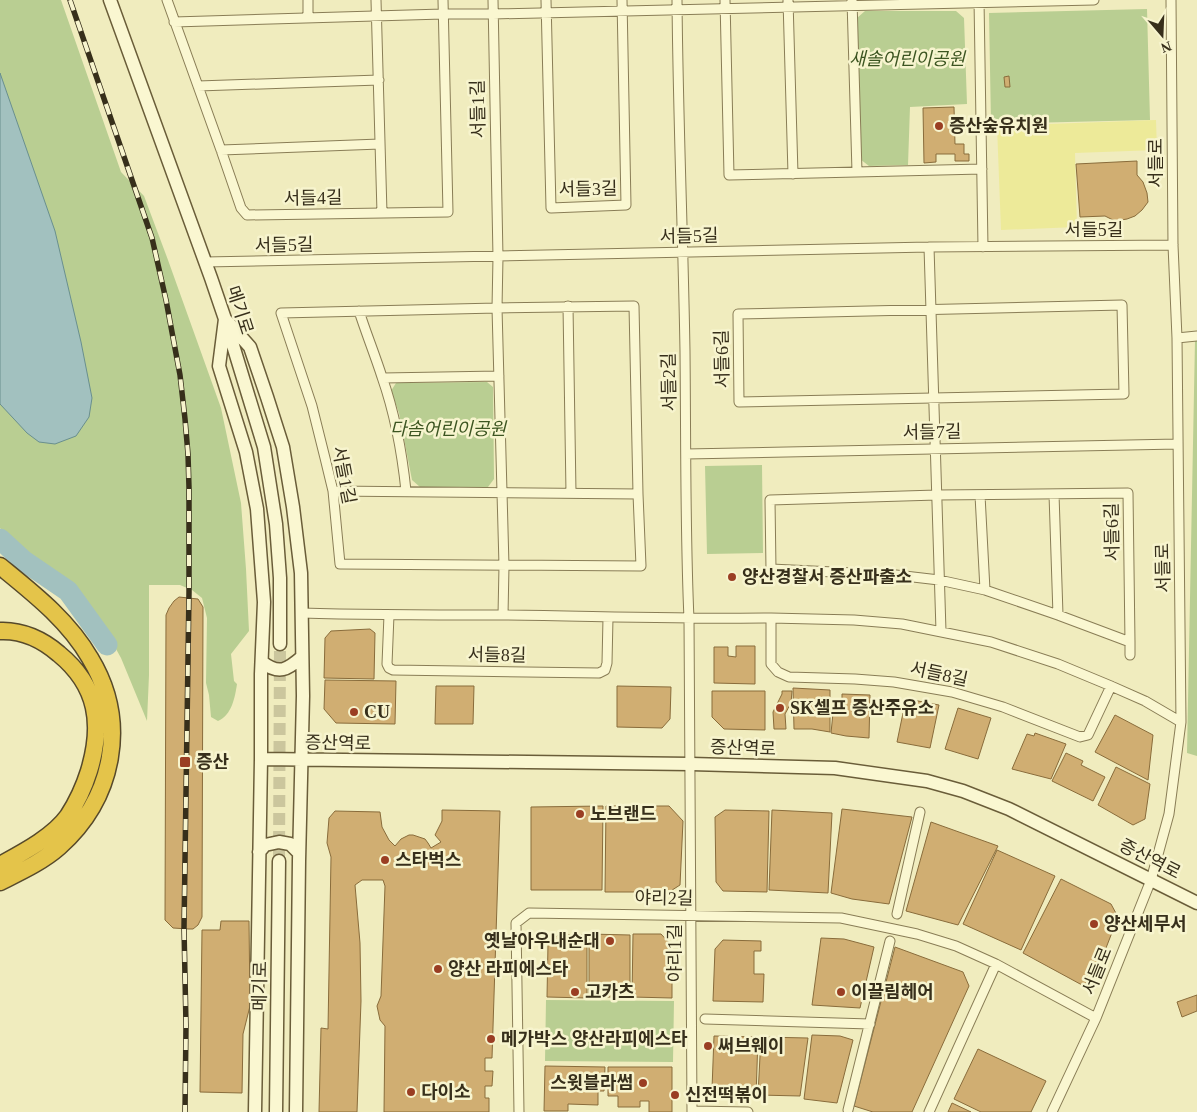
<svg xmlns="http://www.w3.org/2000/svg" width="1197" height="1112" font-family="'Times New Roman','Noto Sans KR',serif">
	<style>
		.green { fill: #b9ce92 }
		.sand { fill: #edea99 }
		.water { fill: #a2c1bf; stroke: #698f8e }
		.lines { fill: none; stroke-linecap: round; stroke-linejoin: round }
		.river { stroke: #a2c1bf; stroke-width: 21 }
		.building { fill: #d0ae72; stroke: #896c3b }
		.secondary-tunnel { stroke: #cbc69d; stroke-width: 12; stroke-dasharray: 12 6; stroke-linecap: butt }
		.street-casing { stroke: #897d56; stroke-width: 11 }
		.secondary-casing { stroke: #6a5d39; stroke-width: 15 }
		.highway-casing { stroke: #56492b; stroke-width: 19 }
		.street { stroke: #faf7d1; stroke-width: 9 }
		.secondary { stroke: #faf7d1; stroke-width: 12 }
		.highway { stroke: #e4c44a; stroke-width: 16 }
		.rail-casing { stroke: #372f1b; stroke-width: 5.5 }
		.rail { stroke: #f7f4ce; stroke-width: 4; stroke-dasharray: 11; stroke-linecap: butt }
		.poi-dot { fill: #9a3e23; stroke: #f7f4ce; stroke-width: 2 }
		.labels { text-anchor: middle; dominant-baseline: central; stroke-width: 5; stroke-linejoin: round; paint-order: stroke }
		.park-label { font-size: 18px; font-style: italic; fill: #3c5521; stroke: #f7f4ce }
		.street-label { font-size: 18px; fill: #372f1b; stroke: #f7f4ce }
		.poi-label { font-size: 18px; font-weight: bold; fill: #372f1b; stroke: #f7f4ce; text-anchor: start }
	</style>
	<rect width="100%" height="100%" fill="#f0ecbe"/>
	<path class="green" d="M0,0H61L121,172L144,196L168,260L221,408L241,503L246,569L249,631L231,654L234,681L237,684C235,697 232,715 218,721L211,717L209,695L206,683L207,618L202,598L192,590L180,585H149V675L147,721L121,658L106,631L69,583L43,566L18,546L0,528Z
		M1147,9L1150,120L991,124L989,13Z
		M865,11H956L964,18L967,104L910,107L908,165L869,166L860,159L857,18Z
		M1195,340H1197V756L1187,753Z
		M487,382L493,387L494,479L488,487H420L412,480L399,413L391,391L396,383Z
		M762,465L763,553L707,554L705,466Z
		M546,1000L674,1001L673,1062L545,1061Z"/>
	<path class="sand" d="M1156,120L1157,150L1075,153L1077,227L1001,230L997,126Z"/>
	<path class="water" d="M0,73L55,231L81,342L92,398L89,417L76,436L55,444L39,442L27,433L0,404Z"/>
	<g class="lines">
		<path class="river" d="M0,539L24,561L68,591L107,645"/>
	</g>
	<path class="building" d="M1009,76L1010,87H1005L1004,77Z
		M954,107L955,144H964V154H969V161H955V154H936V162L924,163L923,108Z
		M1137,161V175L1143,182L1147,193L1148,202L1142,210L1135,216L1127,219L1115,221L1105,216L1080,217L1076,164Z
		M179,597L198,599L203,607L202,917L198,925L193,929H189L173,928L165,920L166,615L169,608L174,601Z
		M370,629L375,633L374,679L324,678L325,638L331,631Z
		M736,646H755V684L714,683V647H728V656L736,657Z
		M325,680L396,681L395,724L336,723L324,709Z
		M436,686H474L473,724H435Z
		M617,686L671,687L670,719L662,728L617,727Z
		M793,688L830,690V732L812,729H794Z
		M712,691H765V730L724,729L712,717Z
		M782,691H792L791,703L785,714L786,729H774L773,712L782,694Z
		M842,694L870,695L869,738L846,736L831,733L833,713L842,714Z
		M913,700L939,705L930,748L897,742L903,713L910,715Z
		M958,708L991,718L978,759L945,749Z
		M1115,715L1153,735L1148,780L1095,752Z
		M1035,733L1066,744L1051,779L1012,769L1027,734L1034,736Z
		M1066,753L1083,761L1081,765L1105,777L1093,801L1052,781Z
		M1116,767L1150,784L1145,819L1133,825L1098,805Z
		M603,806L602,890H531V807Z
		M606,806H669L683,821L680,885L669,892H605Z
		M842,809L912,817L889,904L852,899L831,893Z
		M442,810L500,811L492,1058H485V1071H493L492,1086H485V1098H489V1112H384L385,1026L380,1020L377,1006L381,996L385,886L383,880H362L355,885L360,943L361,1001L357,1112H319L321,1028L328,1029L331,857L327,843L329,818L335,811L380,812L382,827L389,840L395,846L401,839L409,835H413L425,839L428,843L431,848L441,842L435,835L442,821Z
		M725,810L769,811L767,892L723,891L716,882L715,817Z
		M772,810L832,813L828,893L769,890Z
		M931,822L998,846L958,925L906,911Z
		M997,850L1055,876L1021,950L963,924Z
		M1061,879L1111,904L1118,917L1094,979L1082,985L1023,953Z
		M221,921H249L250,1006L243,1034L242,1093L200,1092L202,930H220Z
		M589,934L630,935V997H589Z
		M633,934H661L672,946V998L632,997Z
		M558,935H587V998L547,997L548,944Z
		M821,938L844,939L874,947L860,1008L812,1005Z
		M723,940L761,941V951H754V974H764L763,1002L713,1001L715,949Z
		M895,947L963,972L969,986L912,1112H873L854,1106Z
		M1197,995V1011L1182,1017L1177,1002Z
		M812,1035L840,1036L853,1040L837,1103L804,1099Z
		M714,1036L758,1037L756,1097L720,1096L712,1089Z
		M761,1037L808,1038L800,1096L758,1095Z
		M978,1049L1046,1081L1031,1112H981L954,1099Z
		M545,1066L605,1067L604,1091H598V1105L568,1104V1111H544Z
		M608,1067H672V1112H649V1101H640V1107H618V1096H608Z
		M952,1103L971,1112H948Z"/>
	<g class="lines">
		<path class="secondary-tunnel" d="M279,861L280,644"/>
		<defs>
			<path id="street" d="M167,0L221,150L241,208L247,215L448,212L443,0
				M308,0V18
				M376,0L382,213
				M493,0L498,257L497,308L504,566L503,615
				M546,0L551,208L626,205L622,0
				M677,0C678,117 683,234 685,351C686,440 685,530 689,619L692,1112
				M725,0L729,175L982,169
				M788,0L793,174
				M852,0L857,172
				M979,0L983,247
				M174,22L443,14H493L1094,0
				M198,86L379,80
				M221,150L380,144
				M929,247L941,631
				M205,262L929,247L1173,245
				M1122,305L1124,394L739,402L738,314Z
				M568,306L571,493
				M634,306L638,494L641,566L340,564L333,491L325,458L312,406L281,313L497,308Z
				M359,311C366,333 375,355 382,377C395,414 402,452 406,491
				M1177,338L1197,336
				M383,378L499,376
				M686,454L1178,444
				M333,491L638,494
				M1054,494L1058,615
				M980,495L985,590
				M302,613C368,615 435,615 502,615C592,616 681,619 771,618V664L778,672L789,677L855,679L894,682L952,692L1003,707L1080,737L1088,735L1111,686
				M389,615L387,664L389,668L393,670L599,673L605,670L607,663L608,618
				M771,618L854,620L902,624L991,642L1058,664L1111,686L1145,701L1181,722
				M1130,655V642L1128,493L937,495L770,500L771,569L896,575L939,580L985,590L1058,615L1130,642
				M897,914L920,812
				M705,1019L870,1024
				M848,1110L890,941
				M692,1111L748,1112
				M519,1112L516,923L529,913L841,918L917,934L956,946L996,964L1096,1018
				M929,1112L996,964
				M1052,1112L1096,1018L1151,880L1169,814L1181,722L1177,338L1173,245L1171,0"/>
			<path id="secondary" d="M110,0L211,278L225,319L264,447L276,524L280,578V644
				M225,319L250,347L267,397L283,447L293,507L301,573L303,696L299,861L296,1112
				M225,319L219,366L246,452L257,509L264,602L261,674V759L255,1112
				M262,662C279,675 287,670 302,657
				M261,759L691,764L835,768L927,781L963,791L1009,809L1197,903
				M259,852L265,845L279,842L290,844L299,853
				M276,1112L279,861"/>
			<path id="highway" d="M0,566C33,593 68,620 90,658C129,722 114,798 59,847C42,862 20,872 0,882
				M0,631C22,630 43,640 59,654C98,686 103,725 89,771C84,787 77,802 68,816C53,837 22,853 0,865"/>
		</defs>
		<use href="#street" class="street-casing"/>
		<use href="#secondary" class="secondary-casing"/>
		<use href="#highway" class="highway-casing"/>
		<use href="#street" class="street"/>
		<use href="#secondary" class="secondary"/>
		<use href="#highway" class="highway"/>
		<defs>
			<path id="rail" d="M70,0L152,238L166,300L180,375L185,419L188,454L189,488V592L184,928L186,1025L185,1112"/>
		</defs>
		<use href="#rail" class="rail-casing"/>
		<use href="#rail" class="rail"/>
	</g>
	<g class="poi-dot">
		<circle cx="939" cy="126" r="5"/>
		<circle cx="732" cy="577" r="5"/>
		<circle cx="780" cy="708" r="5"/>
		<circle cx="354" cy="712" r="5"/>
		<rect x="179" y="756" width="12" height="12" rx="2.5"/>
		<circle cx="580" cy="814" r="5"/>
		<circle cx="385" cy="860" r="5"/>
		<circle cx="1094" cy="924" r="5"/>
		<circle cx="610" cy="941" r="5"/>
		<circle cx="438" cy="969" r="5"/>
		<circle cx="575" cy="992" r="5"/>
		<circle cx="841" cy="992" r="5"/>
		<circle cx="491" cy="1039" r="5"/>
		<circle cx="708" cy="1046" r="5"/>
		<circle cx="643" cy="1083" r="5"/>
		<circle cx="411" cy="1092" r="5"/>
		<circle cx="675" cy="1095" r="5"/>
	</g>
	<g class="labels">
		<g class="park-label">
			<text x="907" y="59">새솔어린이공원</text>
			<text x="448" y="429">다솜어린이공원</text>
		</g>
		<g class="street-label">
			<text transform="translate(478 109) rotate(-91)">서들1길</text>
			<text transform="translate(1156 163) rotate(-90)">서들로</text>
			<text transform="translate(588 189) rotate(-1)">서들3길</text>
			<text transform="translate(313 198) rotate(-1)">서들4길</text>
			<text x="1094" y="230">서들5길</text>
			<text transform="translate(689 236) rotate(-1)">서들5길</text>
			<text transform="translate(284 245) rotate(-1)">서들5길</text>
			<text transform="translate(240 310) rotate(72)">메기로</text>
			<text transform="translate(722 359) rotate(-91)">서들6길</text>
			<text transform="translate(669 382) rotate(-91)">서들2길</text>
			<text transform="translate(932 432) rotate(-1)">서들7길</text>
			<text transform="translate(344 475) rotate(79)">서들1길</text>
			<text transform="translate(1112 532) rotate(-91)">서들6길</text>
			<text transform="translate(1163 568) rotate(-91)">서들로</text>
			<text transform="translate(497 655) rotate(1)">서들8길</text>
			<text transform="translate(939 674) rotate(12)">서들8길</text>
			<text transform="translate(338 743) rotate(1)">증산역로</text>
			<text transform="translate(743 748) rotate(2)">증산역로</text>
			<text transform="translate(1150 859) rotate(27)">증산역로</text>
			<text transform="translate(664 898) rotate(1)">야리2길</text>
			<text transform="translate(675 953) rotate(-90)">야리1길</text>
			<text transform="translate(1097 971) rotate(-68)">서들로</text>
			<text transform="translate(260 986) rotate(-89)">메기로</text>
		</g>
		<g class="poi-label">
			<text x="949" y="126">증산숲유치원</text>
			<text x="742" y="577">양산경찰서 증산파출소</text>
			<text x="790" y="708">SK셀프 증산주유소</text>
			<text x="364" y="712">CU</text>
			<text x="196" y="762">증산</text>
			<text x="590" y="814">노브랜드</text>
			<text x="395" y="860">스타벅스</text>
			<text x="1104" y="924">양산세무서</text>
			<text x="600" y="941" text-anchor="end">옛날아우내순대</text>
			<text x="448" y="969">양산 라피에스타</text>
			<text x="585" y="992">고카츠</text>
			<text x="851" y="992">이끌림헤어</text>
			<text x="501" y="1039">메가박스 양산라피에스타</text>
			<text x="718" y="1046">써브웨이</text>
			<text x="633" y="1083" text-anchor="end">스윗블라썸</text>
			<text x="421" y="1092">다이소</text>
			<text x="685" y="1095">신전떡볶이</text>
		</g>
	</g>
	<g transform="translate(1162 35) rotate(161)" stroke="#f7f4ce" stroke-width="4" paint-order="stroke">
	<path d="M0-4L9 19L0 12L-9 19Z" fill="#372f1b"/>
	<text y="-8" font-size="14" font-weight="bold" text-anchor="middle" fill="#372f1b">N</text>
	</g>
</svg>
